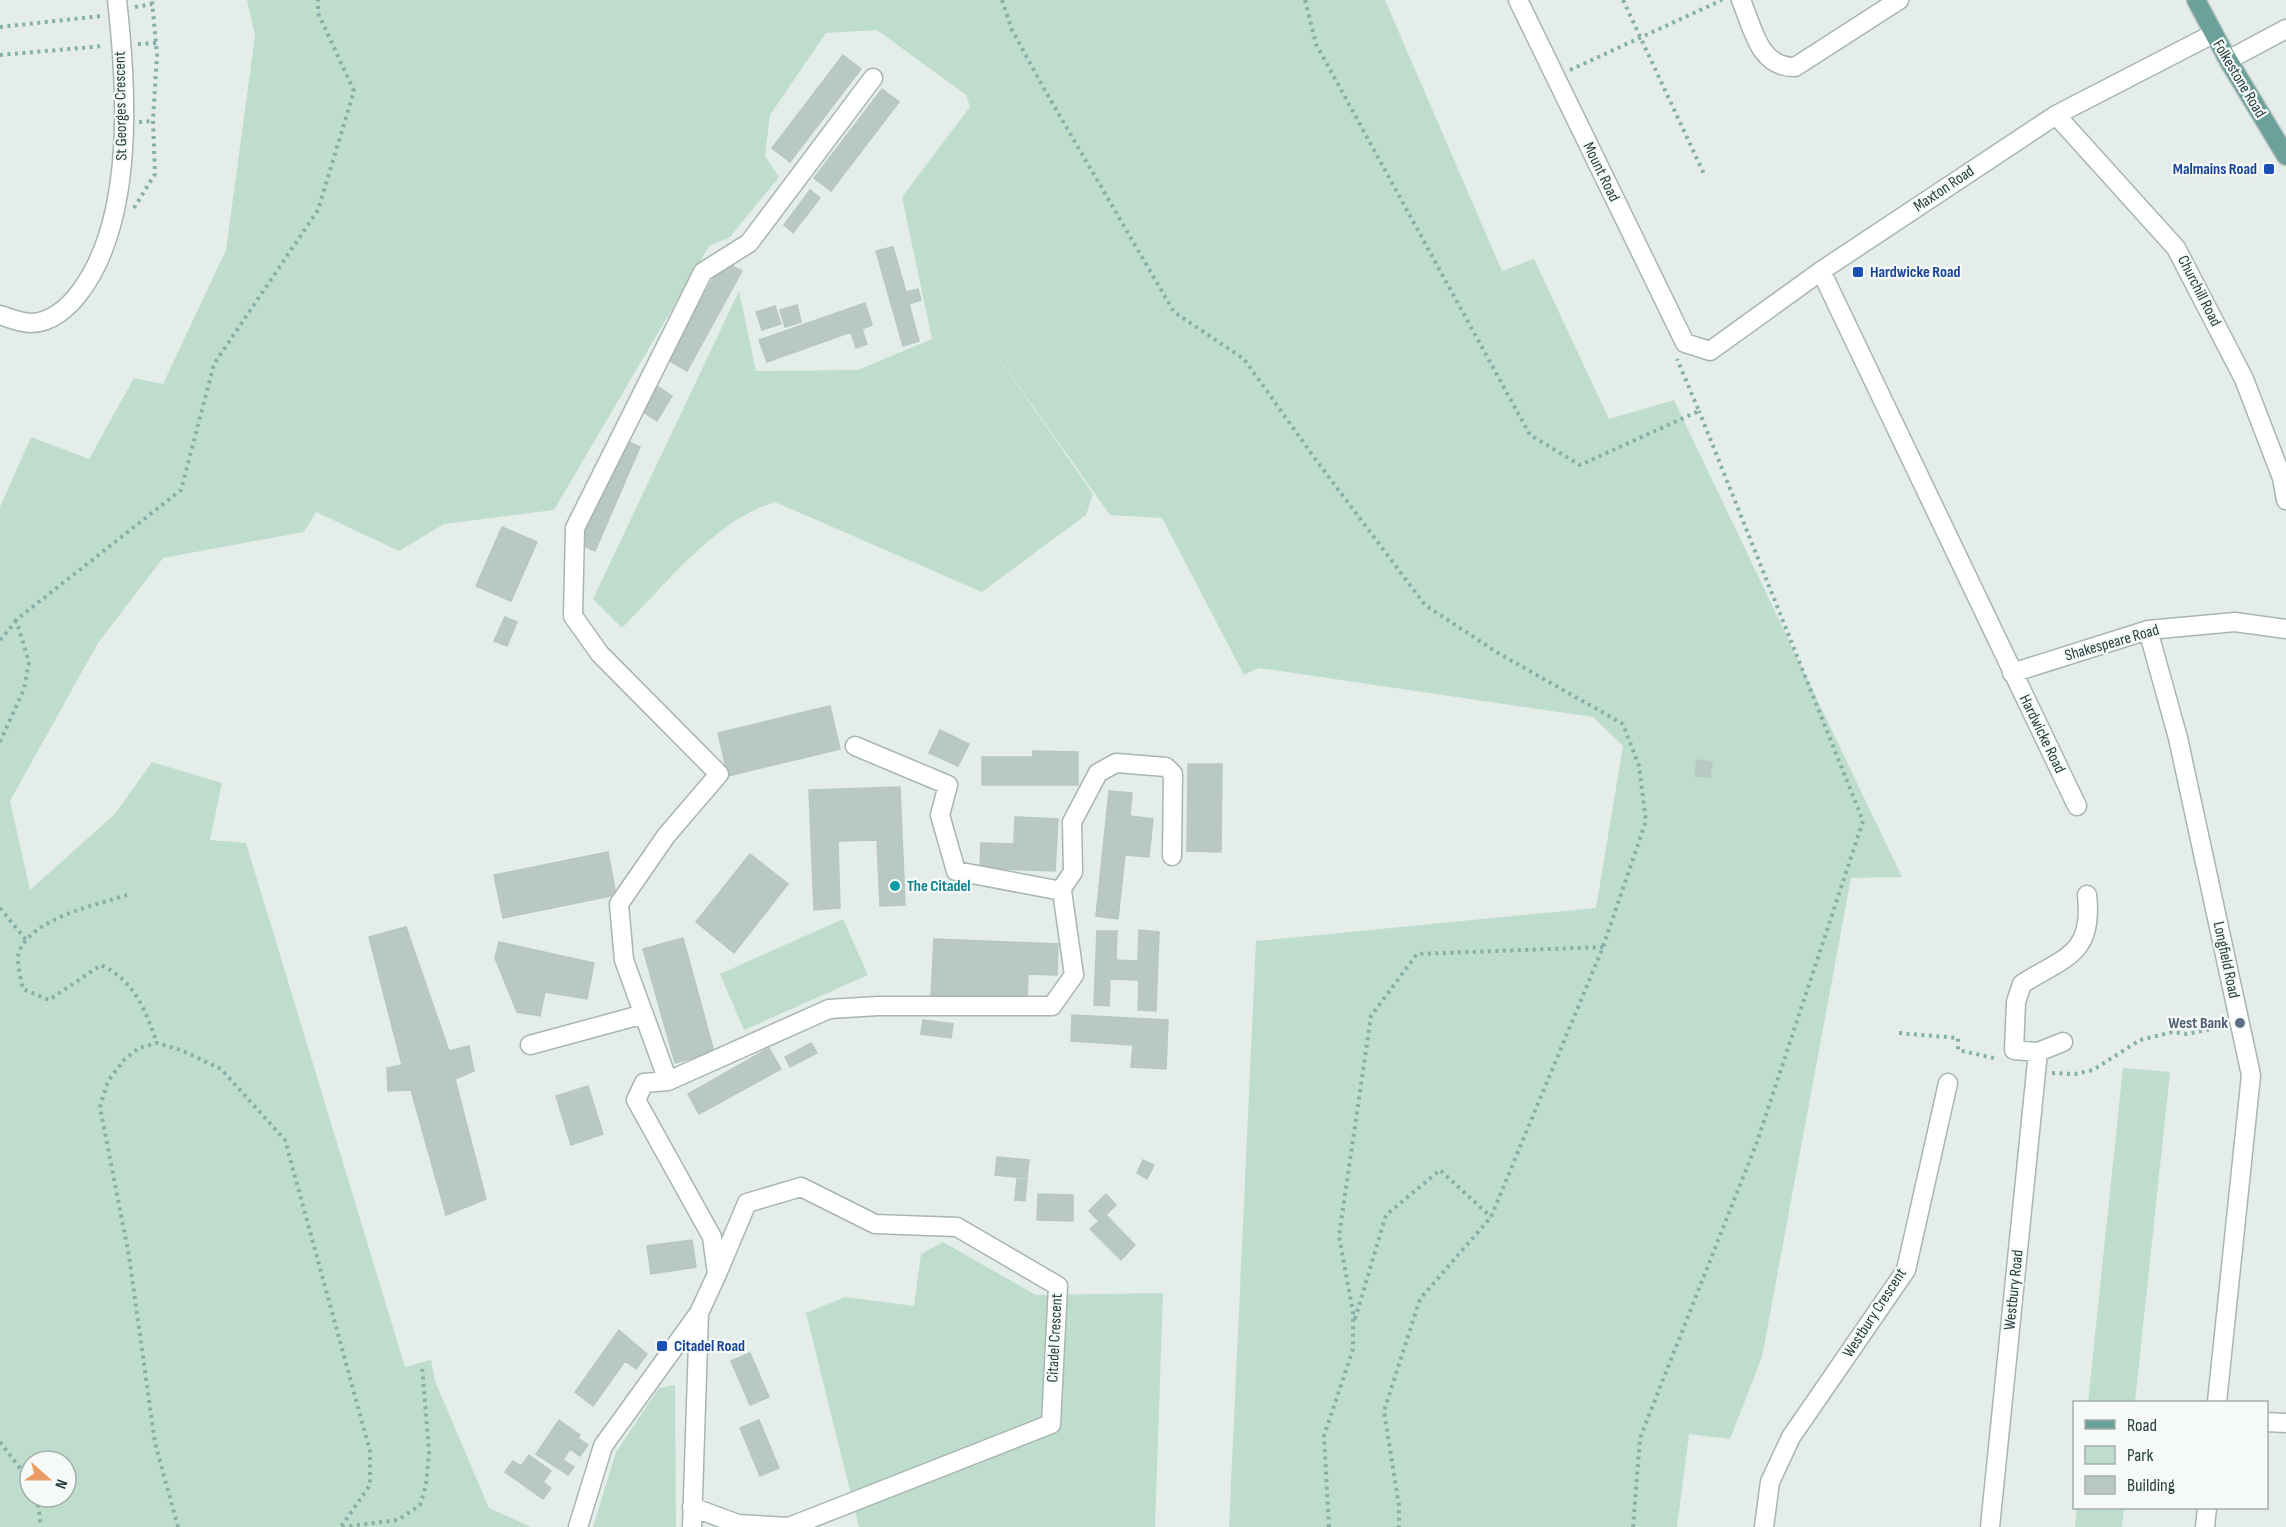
<svg xmlns="http://www.w3.org/2000/svg" width="2286" height="1527" font-family="'Sofia Sans Condensed',sans-serif">
	<style>
		.green { fill: #bfddcc; fill-rule: evenodd }
		.building { fill: #bac8c4; stroke: #b7c7c3; stroke-width: 1.5 }
		.lines { fill: none; stroke-linecap: round; stroke-linejoin: round }
		.minor-casing { stroke: #a8b5b3; stroke-width: 21 }
		.major-casing { stroke: #c2c9c8; stroke-width: 21 }
		.path { stroke: #87afa9; stroke-width: 4; stroke-dasharray: 3 4.5; stroke-linecap: butt }
		.minor { stroke: #fff; stroke-width: 18 }
		.major { stroke: #6ca09b; stroke-width: 18 }
		.transit-dot { fill: #1a4fb4; stroke: #f5faf8; stroke-width: 2 }
		.culture-dot { fill: #0f9aa8; stroke: #f5faf8; stroke-width: 2 }
		.service-dot { fill: #5c6f8a; stroke: #f5faf8; stroke-width: 2 }
		.labels { text-anchor: middle; dominant-baseline: central; stroke-width: 4.5; stroke-linejoin: round; paint-order: stroke }
		.street-label { font-size: 16px; fill: #253e3c; stroke: #f5faf8 }
		.transit-label { font-size: 16px; font-weight: bold; fill: #164399; stroke: #f5faf8; text-anchor: start }
		.culture-label { font-size: 16px; font-weight: bold; fill: #0d838f; stroke: #f5faf8; text-anchor: start }
		.service-label { font-size: 16px; font-weight: bold; fill: #4e5e75; stroke: #f5faf8; text-anchor: end }
	</style>
	<rect width="100%" height="100%" fill="#e5edeb"/>
	<path class="green" d="M247,0H1385L1502,271L1534,259L1609,419L1674,400L1902,877L1851,878L1762,1357L1730,1439L1689,1434L1677,1527H1229L1256,941L1596,908L1623,746L1593,717L1259,668L1244,675L1162,518L1110,515L981,333L1093,494L1086,515L982,592L775,502C715,520 666,584 622,628L593,599L739,291L756,371L858,370L932,339L902,197L970,107L966,95L877,30L826,33L770,115L765,156L779,177L730,237L709,246L554,510L444,524L399,551L316,512L304,532L163,558L98,643L10,801L30,890L115,814L152,762L222,783L210,840L246,843L405,1367L431,1360L435,1381L489,1508L531,1527H0V507L31,437L89,459L134,378L163,384L226,250L255,36ZM30,1461H66V1497H30Z
		M843,919L868,975L744,1030L720,974Z
		M2123,1068L2170,1072L2135,1402H2088Z
		M943,1242L1036,1295L1163,1293L1155,1527H859L806,1313L845,1297L914,1306L921,1254Z
		M675,1385L676,1527H593L616,1452L659,1388Z
		M2077,1508H2124L2122,1527H2075Z"/>
	<path class="building" d="M843,55L861,69L790,162L772,148Z
		M882,89L899,102L831,191L814,178Z
		M810,190L820,198L793,233L784,225Z
		M893,247L906,292L918,289L921,300L909,304L919,341L903,346L876,251Z
		M723,261L742,271L687,371L668,360Z
		M865,303L872,325L862,329L867,344L856,348L851,332L767,362L759,340Z
		M797,305L801,322L785,327L780,310Z
		M775,306L781,324L762,330L756,312Z
		M652,383L672,396L657,421L637,408Z
		M622,439L640,447L595,551L577,543Z
		M502,527L537,542L511,601L476,586Z
		M505,617L517,622L507,646L494,641Z
		M830,706L840,749L728,776L718,733Z
		M940,730L969,744L958,766L929,753Z
		M1033,751L1078,752V785H982V757H1033Z
		M1697,760L1712,762L1710,777L1695,776Z
		M1188,764H1222L1221,852L1187,851Z
		M900,787L905,905L880,906L877,840L838,841L840,908L814,910L809,790Z
		M1109,791L1132,793L1130,816L1153,819L1149,857L1125,855L1118,919L1096,916Z
		M1015,817L1058,819L1055,871L980,868L981,843L1014,844Z
		M608,852L616,895L503,918L494,875Z
		M750,854L788,884L734,953L696,922Z
		M406,927L449,1051L469,1046L474,1071L455,1079L486,1199L446,1215L411,1090L388,1091L387,1068L402,1065L369,937Z
		M1139,930L1159,932L1156,1011L1138,1010L1139,980L1110,979L1109,1006L1094,1005L1097,931H1117L1116,960L1138,961Z
		M683,938L714,1052L675,1063L643,949Z
		M934,939L1058,944L1057,975L1028,974L1027,1001L931,997Z
		M499,942L594,963L587,999L545,992L540,1016L517,1012L495,958Z
		M1072,1015L1168,1020L1166,1069L1131,1067L1133,1045L1071,1041Z
		M923,1020L953,1024L951,1038L921,1034Z
		M811,1043L817,1053L790,1067L785,1057Z
		M769,1048L781,1069L699,1114L688,1094Z
		M588,1086L603,1134L571,1145L556,1096Z
		M997,1157L1029,1160L1027,1178L995,1175Z
		M1143,1160L1154,1165L1147,1179L1137,1173Z
		M1017,1179L1027,1180L1025,1201L1015,1200Z
		M1038,1194L1073,1195V1221L1037,1220Z
		M1106,1194L1116,1205L1106,1215L1135,1245L1121,1260L1090,1229L1099,1221L1089,1211Z
		M692,1240L696,1267L651,1274L647,1246Z
		M619,1330L647,1354L636,1369L625,1361L593,1406L575,1392Z
		M750,1353L769,1397L750,1405L731,1361Z
		M559,1420L580,1435L578,1438L588,1445L580,1456L570,1449L563,1460L574,1467L568,1475L536,1454Z
		M759,1420L779,1468L760,1476L740,1428Z
		M529,1455L551,1471L543,1482L551,1488L543,1499L505,1472L513,1461L521,1466Z"/>
	<g class="lines">
		<defs>
			<path id="minor" d="M1518,0L1685,343L1710,351L1821,271L2056,115L2213,34
				M1741,0C1753,28 1759,68 1795,67L1899,0
				M2228,60L2286,29
				M2056,115L2176,248L2244,379L2282,478L2286,500
				M1821,271L2077,806
				M0,315C9,318 21,323 31,323C51,323 69,307 80,292C135,219 127,88 117,0
				M2148,630L2178,738L2251,1075L2217,1402
				M2012,673L2148,630L2235,622L2286,629
				M855,746L948,785L940,815L956,871L1062,891L1074,975L1052,1006H878L829,1009L668,1081L624,960L619,904L666,836L719,774L600,654L573,616L575,528L703,272L749,243L873,78
				M1060,891L1073,872L1072,822L1098,773L1116,763L1166,767L1173,774L1172,856
				M2063,1042L2038,1052L2014,1050L2016,1002L2022,984C2064,957 2094,955 2087,895
				M530,1045L644,1014
				M2266,1422L2286,1423
				M692,1507L738,1524L789,1527L1051,1424L1058,1286L957,1227L875,1224L801,1187L747,1203L717,1274
				M578,1527L603,1446L699,1313L717,1274L712,1237L636,1100L644,1083L668,1081
				M692,1527L699,1313
				M1764,1527L1770,1482L1791,1437L1906,1270L1948,1083
				M1990,1527L2038,1052
				M2205,1527L2207,1508"/>
			<path id="major" d="M2196,0L2228,60L2286,156"/>
		</defs>
		<use href="#minor" class="minor-casing"/>
		<use href="#major" class="major-casing"/>
		<path class="path" d="M1002,0L1012,30L1043,87L1174,312L1244,359L1316,460L1425,605L1498,653L1623,724L1639,766L1646,821L1603,947L1491,1217L1420,1299L1384,1411L1399,1506V1527
			M1305,0L1316,44L1530,435L1580,465L1699,411L1677,359
			M1623,0L1704,174
			M135,7L152,4
			M0,27L101,16
			M138,44L156,43
			M0,55L104,46
			M1570,70L1722,0
			M139,122L153,121
			M134,208L155,174L153,121L157,55L152,0
			M0,640L16,621
			M0,742L24,689L29,662L16,620L181,490L214,364L318,210L354,91L318,13V0
			M127,895C96,905 32,918 19,952C16,962 21,979 23,989L49,1000L101,965C135,981 145,1010 157,1043
			M0,908L26,940
			M1899,1033L1958,1038V1050L1998,1059
			M2052,1073L2075,1074L2093,1070L2140,1040L2173,1032L2187,1034L2225,1026
			M1355,1319L1386,1215L1440,1170L1491,1217
			M0,1442L30,1481
			M37,1497L41,1527
			M178,1527L155,1443L129,1256L100,1107L108,1081L124,1060L139,1048L157,1043L181,1050L221,1069L285,1140L370,1451V1485L341,1527
			M342,1527L398,1520L420,1505L426,1485L429,1452L422,1366
			M1329,1527L1324,1436L1353,1349V1312L1339,1236L1371,1016L1417,954L1603,947
			M1633,1527L1640,1438L1757,1142L1863,821L1699,411"/>
		<use href="#minor" class="minor"/>
		<use href="#major" class="major"/>
	</g>
	<g class="transit-dot">
		<rect x="2263" y="163" width="12" height="12" rx="3"/>
		<rect x="1852" y="266" width="12" height="12" rx="3"/>
		<rect x="656" y="1340" width="12" height="12" rx="3"/>
	</g>
	<circle class="culture-dot" cx="895" cy="886" r="6"/>
	<circle class="service-dot" cx="2240" cy="1023" r="6"/>
	<g class="labels">
		<g class="street-label">
			<text transform="translate(2239 79) rotate(59)">Folkestone Road</text>
			<text transform="translate(121 106) rotate(-91)">St Georges Crescent</text>
			<text transform="translate(1601 172) rotate(64)">Mount Road</text>
			<text transform="translate(1944 189) rotate(-34)">Maxton Road</text>
			<text transform="translate(2199 291) rotate(63)">Churchill Road</text>
			<text transform="translate(2112 643) rotate(-16)">Shakespeare Road</text>
			<text transform="translate(2042 734) rotate(64)">Hardwicke Road</text>
			<text transform="translate(2226 960) rotate(78)">Longfield Road</text>
			<text transform="translate(2014 1290) rotate(-84)">Westbury Road</text>
			<text transform="translate(1875 1313) rotate(-57)">Westbury Crescent</text>
			<text transform="translate(1055 1338) rotate(-87)">Citadel Crescent</text>
		</g>
		<g class="transit-label">
			<text x="2257" y="169" text-anchor="end">Malmains Road</text>
			<text x="1870" y="272">Hardwicke Road</text>
			<text x="674" y="1346">Citadel Road</text>
		</g>
		<g class="culture-label">
			<text x="907" y="886">The Citadel</text>
		</g>
		<g class="service-label">
			<text x="2228" y="1023">West Bank</text>
		</g>
	</g>
	<rect x="2073" y="1401" width="195" height="108" fill="#f5faf8" stroke="#a2afad" stroke-width="1.5"/>
	<rect x="2085" y="1420" width="30" height="9" fill="#6ca09b" stroke="#a2afad" stroke-width="1.5"/>
	<text x="2127" y="1431" font-size="18" fill="#253e3c">Road</text>
	<rect x="2085" y="1446" width="30" height="18" fill="#bfddcc" stroke="#a2afad" stroke-width="1.5"/>
	<text x="2127" y="1461" font-size="18" fill="#253e3c">Park</text>
	<rect x="2085" y="1476" width="30" height="18" fill="#bac8c4" stroke="#a2afad" stroke-width="1.5"/>
	<text x="2127" y="1491" font-size="18" fill="#253e3c">Building</text>
	<g transform="translate(48 1479) rotate(111)"><circle r="28" fill="#f5faf8" stroke="#a2afad" stroke-width="1.5"/>
	<path d="M0-4.5L10 22L0 15L-10 22Z" fill="#eb9b65"/>
	<text y="-9" font-size="16" font-weight="bold" text-anchor="middle" fill="#253e3c">N</text>
	</g>
</svg>
